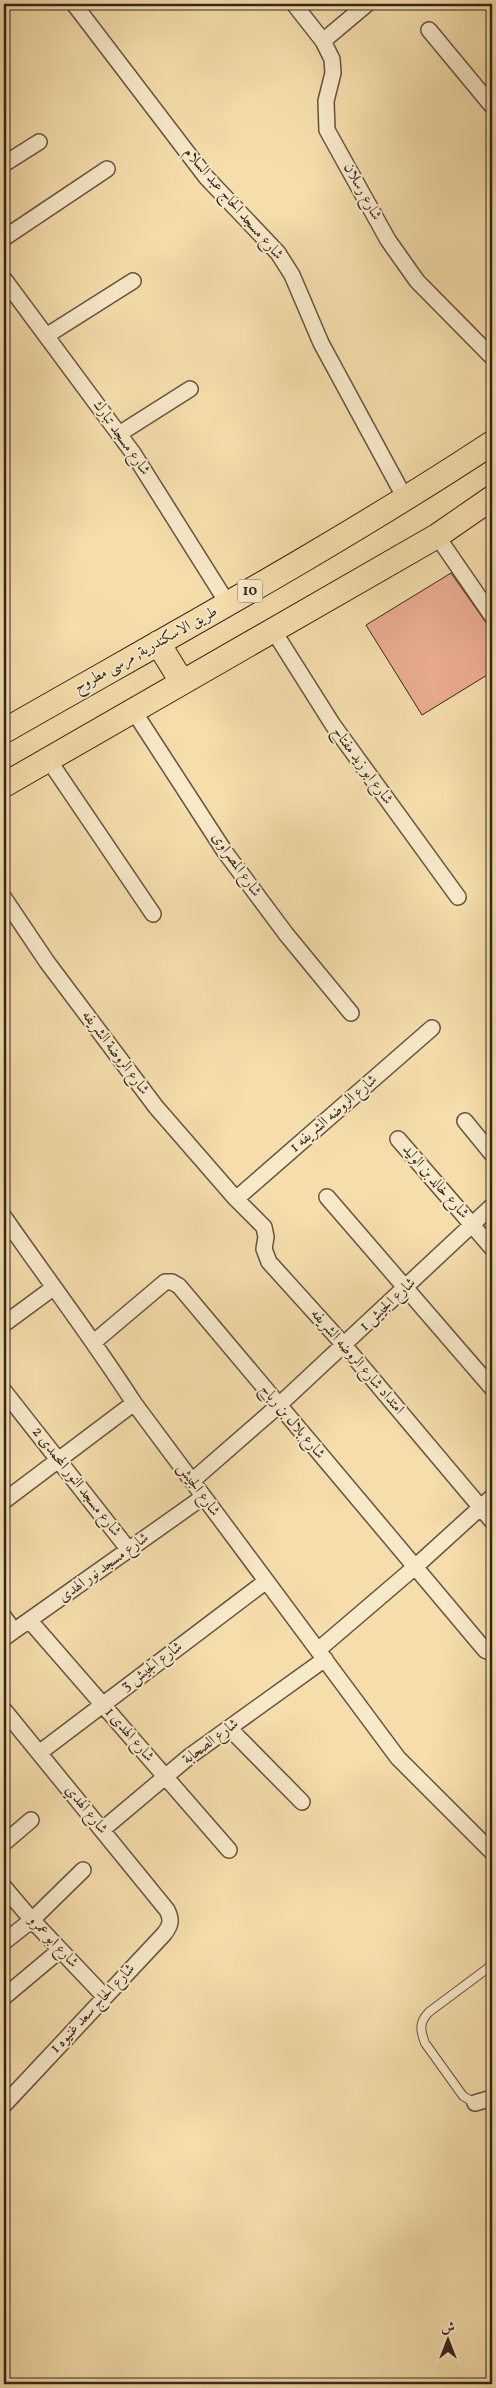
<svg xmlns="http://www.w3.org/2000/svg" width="496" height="2388" font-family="Vollkorn,Amiri,serif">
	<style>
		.building { fill: #ebad91; stroke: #36251b }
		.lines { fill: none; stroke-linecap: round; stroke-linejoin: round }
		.service-casing { stroke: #66533f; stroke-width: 10 }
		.minor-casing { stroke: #66533f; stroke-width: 18 }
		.primary-casing { stroke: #36251b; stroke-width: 26 }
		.service { stroke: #f8e9c9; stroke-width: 8 }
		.minor { stroke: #f8e9c9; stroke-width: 15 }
		.primary { stroke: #f5ddac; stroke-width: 24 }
		.labels { text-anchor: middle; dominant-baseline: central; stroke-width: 4; stroke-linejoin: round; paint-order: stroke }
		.shield { fill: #f8e9c9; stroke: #70604f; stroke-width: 1 }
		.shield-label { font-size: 14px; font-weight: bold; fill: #36251b }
		.street-label { font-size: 15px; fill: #36251b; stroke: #f8e9c9 }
	</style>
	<rect width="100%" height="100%" fill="#f5ddac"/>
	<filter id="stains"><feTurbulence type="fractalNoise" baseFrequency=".004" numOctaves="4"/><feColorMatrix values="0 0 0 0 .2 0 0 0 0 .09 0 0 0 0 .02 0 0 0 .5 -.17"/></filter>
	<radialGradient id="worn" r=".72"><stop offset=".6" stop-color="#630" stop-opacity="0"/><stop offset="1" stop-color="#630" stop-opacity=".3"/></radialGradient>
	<path class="building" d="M451,573L492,631V672L422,715L366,625Z"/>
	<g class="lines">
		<defs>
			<path id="service" d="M475,2103L463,2096L425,2043C420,2030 419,2022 429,2012L492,1965"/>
			<path id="minor" d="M74,4L206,177L278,253L292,275L321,343L406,500
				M294,4L323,41L332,59L333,73L326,101L327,130L388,240L417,281L492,357
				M429,30L492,106
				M323,41L367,4
				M4,164L39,142
				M4,238L107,169
				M4,279L133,453L228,604
				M46,336L133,281
				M119,434L190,389
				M437,536L492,616
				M273,630L333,725L458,897
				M133,710L225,852L286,934L351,1013
				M48,759L153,914
				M4,898L47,962L156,1107L236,1199L264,1227L266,1237L264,1249L269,1262L344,1345L492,1521
				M465,1121L492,1154
				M398,1139L492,1248
				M327,1197L492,1388
				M236,1199L432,1028
				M4,1217C47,1279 93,1339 134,1403L398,1758L492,1852
				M4,1324L53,1288
				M94,1342L165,1282H172L179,1286L485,1650L492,1653
				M4,1391L129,1550
				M192,1481L279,1405L492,1206
				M4,1501L134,1403
				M4,1617L14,1631
				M30,1621L229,1850
				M4,1638L203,1497
				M318,1650L415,1567L492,1497
				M4,1710L167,1910C172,1920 171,1925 164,1934L4,2105
				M229,1728L302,1802
				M39,1753L265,1582
				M102,1830L190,1756L325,1659
				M4,1843L31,1820
				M4,1887L32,1920L104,1996
				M4,1942L32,1920L83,1870
				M4,1997L60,1950
				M475,2103L492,2098"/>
			<path id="primary" d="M158,643L182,682
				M4,731C168,637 334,547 492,443
				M4,785L437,536L492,498"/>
		</defs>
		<use href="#service" class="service-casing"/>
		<use href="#minor" class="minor-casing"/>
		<use href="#primary" class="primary-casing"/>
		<use href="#service" class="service"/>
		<use href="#minor" class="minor"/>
		<use href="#primary" class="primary"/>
	</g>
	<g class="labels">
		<rect class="shield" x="237.5" y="579.5" width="25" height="23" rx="4"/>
		<g class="shield-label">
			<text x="250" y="591">10</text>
		</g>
		<g class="street-label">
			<text transform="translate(362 192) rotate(61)">شارع رسلان</text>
			<text transform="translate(233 204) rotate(49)">شارع مسجد الحاج عبد السلام</text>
			<text transform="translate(121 438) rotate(55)">شارع مسجد تبارك</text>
			<text transform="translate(146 650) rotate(-29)">طريق الاسكندرية, مرسى مطروح</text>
			<text transform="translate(362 766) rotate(54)">شارع ابو زيد مفتاح</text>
			<text transform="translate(236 865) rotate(55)">شارع المصراوى</text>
			<text transform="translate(115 1053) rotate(53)">شارع الروضة الشريفه</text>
			<text transform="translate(334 1114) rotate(-41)">شارع الروضه الشريفه 1</text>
			<text transform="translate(435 1182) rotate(49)">شارع خالد بن الوليد</text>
			<text transform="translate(388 1305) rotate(-43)">شارع الجيش 1</text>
			<text transform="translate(357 1362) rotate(49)">امتداد شارع الروضه الشريفه</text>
			<text transform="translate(292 1422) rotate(50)">شارع بلال بن رباح</text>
			<text transform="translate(76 1482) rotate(52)">شارع مسجد النور المحمدى 2</text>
			<text transform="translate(198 1490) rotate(54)">شارع الجيش</text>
			<text transform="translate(104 1568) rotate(-36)">شارع مسجد نور الهدى</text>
			<text transform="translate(152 1667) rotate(-37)">شارع الجيش 3</text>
			<text transform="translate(129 1735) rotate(49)">شارع الهدى 1</text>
			<text transform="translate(211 1742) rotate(-37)">شارع الصحابة</text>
			<text transform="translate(86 1810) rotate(51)">شارع الهدي</text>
			<text transform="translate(53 1942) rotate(47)">شارع ابو عمرو</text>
			<text transform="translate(93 2009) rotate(-47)">شارع الحاج سعد غنيوه 1</text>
		</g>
	</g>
	<rect width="496" height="2388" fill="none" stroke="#f5ddac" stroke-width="20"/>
	<rect x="5" y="5" width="486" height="2378" fill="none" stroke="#36251b" stroke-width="2.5"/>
	<rect x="10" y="10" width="476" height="2368" fill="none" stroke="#36251b"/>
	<g transform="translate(448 2340)" stroke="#f8e9c9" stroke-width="4" paint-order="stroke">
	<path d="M0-4L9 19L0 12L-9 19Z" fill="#36251b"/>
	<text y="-8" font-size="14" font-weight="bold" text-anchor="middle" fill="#36251b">ش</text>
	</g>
	<rect width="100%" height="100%" filter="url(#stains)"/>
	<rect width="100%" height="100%" fill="url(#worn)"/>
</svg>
